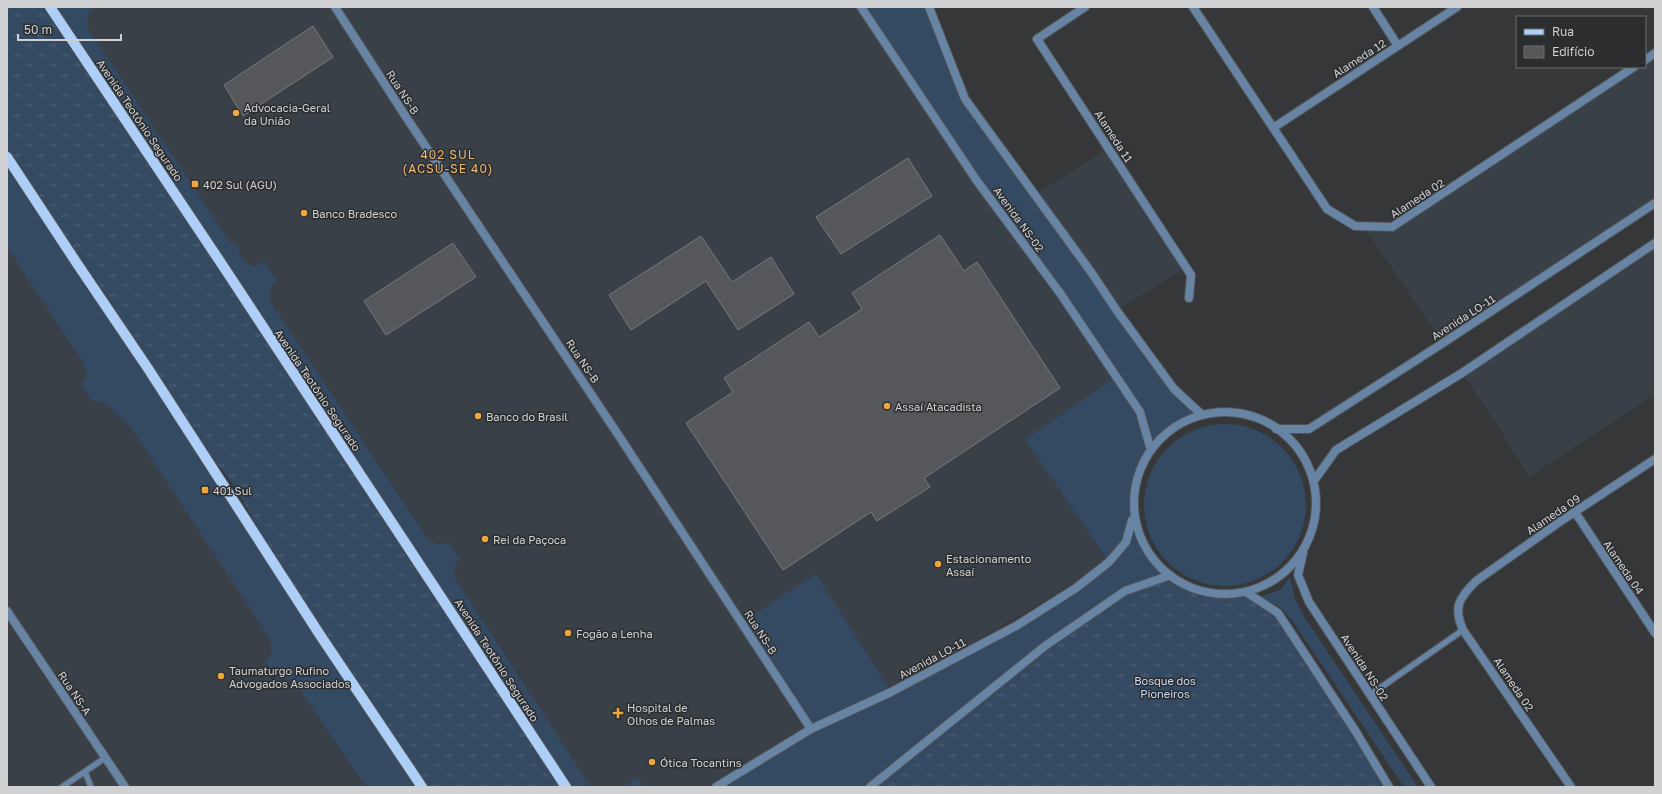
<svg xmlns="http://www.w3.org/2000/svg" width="1662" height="794" font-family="'Golos Text',sans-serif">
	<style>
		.built { fill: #3a4047 }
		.grass { fill: url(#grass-tufts) }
		.garden { fill: #344962 }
		.building { fill: #55575a; stroke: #787a7d }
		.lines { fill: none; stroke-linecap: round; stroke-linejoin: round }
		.service-casing { stroke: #515355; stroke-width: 8 }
		.minor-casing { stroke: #515355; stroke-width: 10 }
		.tertiary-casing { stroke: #515355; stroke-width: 10 }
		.primary-casing { stroke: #515355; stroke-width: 12 }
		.service { stroke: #6784a5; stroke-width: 5.5 }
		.minor { stroke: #6784a5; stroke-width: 8 }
		.tertiary { stroke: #6784a5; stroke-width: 8 }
		.primary { stroke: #accef7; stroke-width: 10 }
		.poi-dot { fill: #efa73d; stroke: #2b2d2f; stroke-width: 1.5 }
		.labels { text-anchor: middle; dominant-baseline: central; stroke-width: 3; stroke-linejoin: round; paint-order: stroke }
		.street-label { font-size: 11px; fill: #d0d1d3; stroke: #2b2d2f }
		.poi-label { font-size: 11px; fill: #d0d1d3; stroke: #2b2d2f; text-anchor: start }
		.park-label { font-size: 11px; fill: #c4d9f2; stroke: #2b2d2f }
		.neighbourhood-label { font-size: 12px; letter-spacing: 1px; fill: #ebb978; stroke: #2b2d2f }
	</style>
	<defs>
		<pattern id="grass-tufts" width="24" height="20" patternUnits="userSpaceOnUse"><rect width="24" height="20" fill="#344962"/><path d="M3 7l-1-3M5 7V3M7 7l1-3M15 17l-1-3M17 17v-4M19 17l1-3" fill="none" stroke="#506278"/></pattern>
	</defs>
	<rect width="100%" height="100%" fill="#353739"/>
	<path class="built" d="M50,7H861L1116,378L1150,447L1135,485L1132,520L1109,562L891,692L716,787H566Z
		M1655,53V203L1443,343L1363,226L1392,227L1634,67H1645V60Z
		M1108,148L1186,267L1117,311L1030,198Z
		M7,157L422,787H7Z
		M1655,243V394L1529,477L1496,423L1462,373Z"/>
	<path class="grass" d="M7,7H50L566,787H422L308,616L236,489L149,370L7,157Z
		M1168,576L1198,591L1249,594L1278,613L1389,787H871L1045,646L1125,591Z"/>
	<path class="garden" d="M50,7H95L89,12L87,27L229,240L238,246L242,260L248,264L254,266L265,262L277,281C269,289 268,294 272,304L425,535C432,544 439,547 449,542L460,559C453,566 453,570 456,580L591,787H566Z
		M861,7H930L965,99L1174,389L1201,414L1154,443L1150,447L1135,485L1132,520L1150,554L1168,576L1125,591L1045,646L870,787H716L811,729L742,622L816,574L890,690L1016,626L1109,562L1025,439L1115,378L977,181Z
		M7,157L422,787H366L296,684L287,677L277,679L265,661L272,652L270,641L259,622L130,426L107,404L102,402H93L81,385L87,376L84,364L7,247Z
		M1144 505a81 81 0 1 1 162 0a81 81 0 1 1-162 0Z
		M1290,577L1295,599L1305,618L1418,787H1404L1294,623L1280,607L1261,597L1281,589Z
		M638,777L645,787H625V785Z"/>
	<path class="building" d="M313,26L333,57L243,116L224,85Z
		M908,158L932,196L841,254L816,217Z
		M940,235L964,271L977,262L1060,388L924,478L930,487L877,521L871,512L783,570L686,423L733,392L724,378L809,322L819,337L862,309L852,293Z
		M701,236L732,282L771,257L794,294L738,330L706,281L631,330L609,295Z
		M453,243L476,277L386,335L364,301Z"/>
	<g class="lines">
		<defs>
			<path id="service" d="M1370,695L1463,630
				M85,772L91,787
				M62,787L105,758"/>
			<path id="minor" d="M335,7L406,117L619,436L811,729
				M1085,7L1037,39L1191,275L1189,298
				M1193,7L1327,209L1355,226L1392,227L1634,67
				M1373,7L1398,46
				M1645,60L1655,53
				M1273,128L1457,7
				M1575,512L1655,633
				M7,611L125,787
				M1571,787L1463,630C1453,607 1459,598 1476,581L1558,523L1655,459"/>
			<path id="tertiary" d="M861,7L977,181L1060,293L1140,412L1150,447
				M929,7L965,99L1091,272L1117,311L1174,389L1201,414
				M1134 503a91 91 0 1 1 182 0a91 91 0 1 1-182 0Z
				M1276,429H1309L1443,343L1655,203
				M1316,478L1336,450L1462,373L1655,243
				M1303,553L1298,575L1309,602L1431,787
				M1249,594L1278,613L1356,732L1389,787
				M716,787L811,729L891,692L1016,626L1076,588L1109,562L1126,542L1132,520
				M870,787L1045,646L1125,591L1168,576"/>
			<path id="primary" d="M50,7L223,266L566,787
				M7,157L76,262L149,370L320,635L422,787"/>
		</defs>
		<use href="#service" class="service-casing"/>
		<use href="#minor" class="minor-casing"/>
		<use href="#tertiary" class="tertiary-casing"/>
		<use href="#primary" class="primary-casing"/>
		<use href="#service" class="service"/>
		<use href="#minor" class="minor"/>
		<use href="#tertiary" class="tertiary"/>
		<use href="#primary" class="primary"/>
	</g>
	<g class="poi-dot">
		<circle cx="236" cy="113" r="4"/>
		<rect x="191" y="180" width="8" height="8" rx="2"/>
		<circle cx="304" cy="213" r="4"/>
		<circle cx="887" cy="406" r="4"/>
		<circle cx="478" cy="416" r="4"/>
		<rect x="201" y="486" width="8" height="8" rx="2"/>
		<circle cx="485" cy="539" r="4"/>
		<circle cx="938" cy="564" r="4"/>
		<circle cx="568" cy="633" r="4"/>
		<circle cx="221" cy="676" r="4"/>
		<path d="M616 707h4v4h4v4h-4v4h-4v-4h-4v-4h4z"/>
		<circle cx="652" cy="762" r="4"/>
	</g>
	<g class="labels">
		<g class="street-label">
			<text transform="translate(1359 58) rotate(-33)">Alameda 12</text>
			<text transform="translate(403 92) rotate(57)">Rua NS-B</text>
			<text transform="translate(140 120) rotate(56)">Avenida Teotônio Segurado</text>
			<text transform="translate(1114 136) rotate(57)">Alameda 11</text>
			<text transform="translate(1417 198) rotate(-33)">Alameda 02</text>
			<text transform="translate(1019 219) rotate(54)">Avenida NS-02</text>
			<text transform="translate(1463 317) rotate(-33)">Avenida LO-11</text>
			<text transform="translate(583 361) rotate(56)">Rua NS-B</text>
			<text transform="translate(318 390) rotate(56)">Avenida Teotônio Segurado</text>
			<text transform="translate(1553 514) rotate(-34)">Alameda 09</text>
			<text transform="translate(1624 567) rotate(56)">Alameda 04</text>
			<text transform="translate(761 632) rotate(57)">Rua NS-B</text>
			<text transform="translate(932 658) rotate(-28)">Avenida LO-11</text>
			<text transform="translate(497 660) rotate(57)">Avenida Teotônio Segurado</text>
			<text transform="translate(1365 667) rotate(57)">Avenida NS-02</text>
			<text transform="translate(1514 684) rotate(56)">Alameda 02</text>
			<text transform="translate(75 693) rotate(56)">Rua NS-A</text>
		</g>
		<g class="poi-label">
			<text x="244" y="107">Advocacia-Geral<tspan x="244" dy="13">da União</tspan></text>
			<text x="203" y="184">402 Sul (AGU)</text>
			<text x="312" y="213">Banco Bradesco</text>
			<text x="895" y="406">Assaí Atacadista</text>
			<text x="486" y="416">Banco do Brasil</text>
			<text x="213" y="490">401 Sul</text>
			<text x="493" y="539">Rei da Paçoca</text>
			<text x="946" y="558">Estacionamento<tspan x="946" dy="13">Assaí</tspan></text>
			<text x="576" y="633">Fogão a Lenha</text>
			<text x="229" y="670">Taumaturgo Rufino<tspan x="229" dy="13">Advogados Associados</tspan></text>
			<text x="627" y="707">Hospital de<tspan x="627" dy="13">Olhos de Palmas</tspan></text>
			<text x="660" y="762">Ótica Tocantins</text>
		</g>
		<g class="park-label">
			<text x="1165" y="680">Bosque dos<tspan x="1165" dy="13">Pioneiros</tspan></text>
		</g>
		<g class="neighbourhood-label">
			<text x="448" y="154">402 SUL<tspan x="448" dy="14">(ACSU-SE 40)</tspan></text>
		</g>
	</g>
	<rect width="1662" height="794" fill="none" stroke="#d0d1d3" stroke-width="16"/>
	<rect x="1516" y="16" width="130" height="52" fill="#2b2d2f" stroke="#6d6f71"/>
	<rect x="1524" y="29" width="20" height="6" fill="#accef7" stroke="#6d6f71"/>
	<text x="1552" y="36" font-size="12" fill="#d0d1d3">Rua</text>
	<rect x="1524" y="46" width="20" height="12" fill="#55575a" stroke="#6d6f71"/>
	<text x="1552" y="56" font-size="12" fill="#d0d1d3">Edifício</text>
	<path d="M18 34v6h103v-6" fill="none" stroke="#d0d1d3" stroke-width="2"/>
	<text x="24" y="34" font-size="12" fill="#d0d1d3" stroke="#2b2d2f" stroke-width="3" paint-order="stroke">50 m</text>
</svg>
